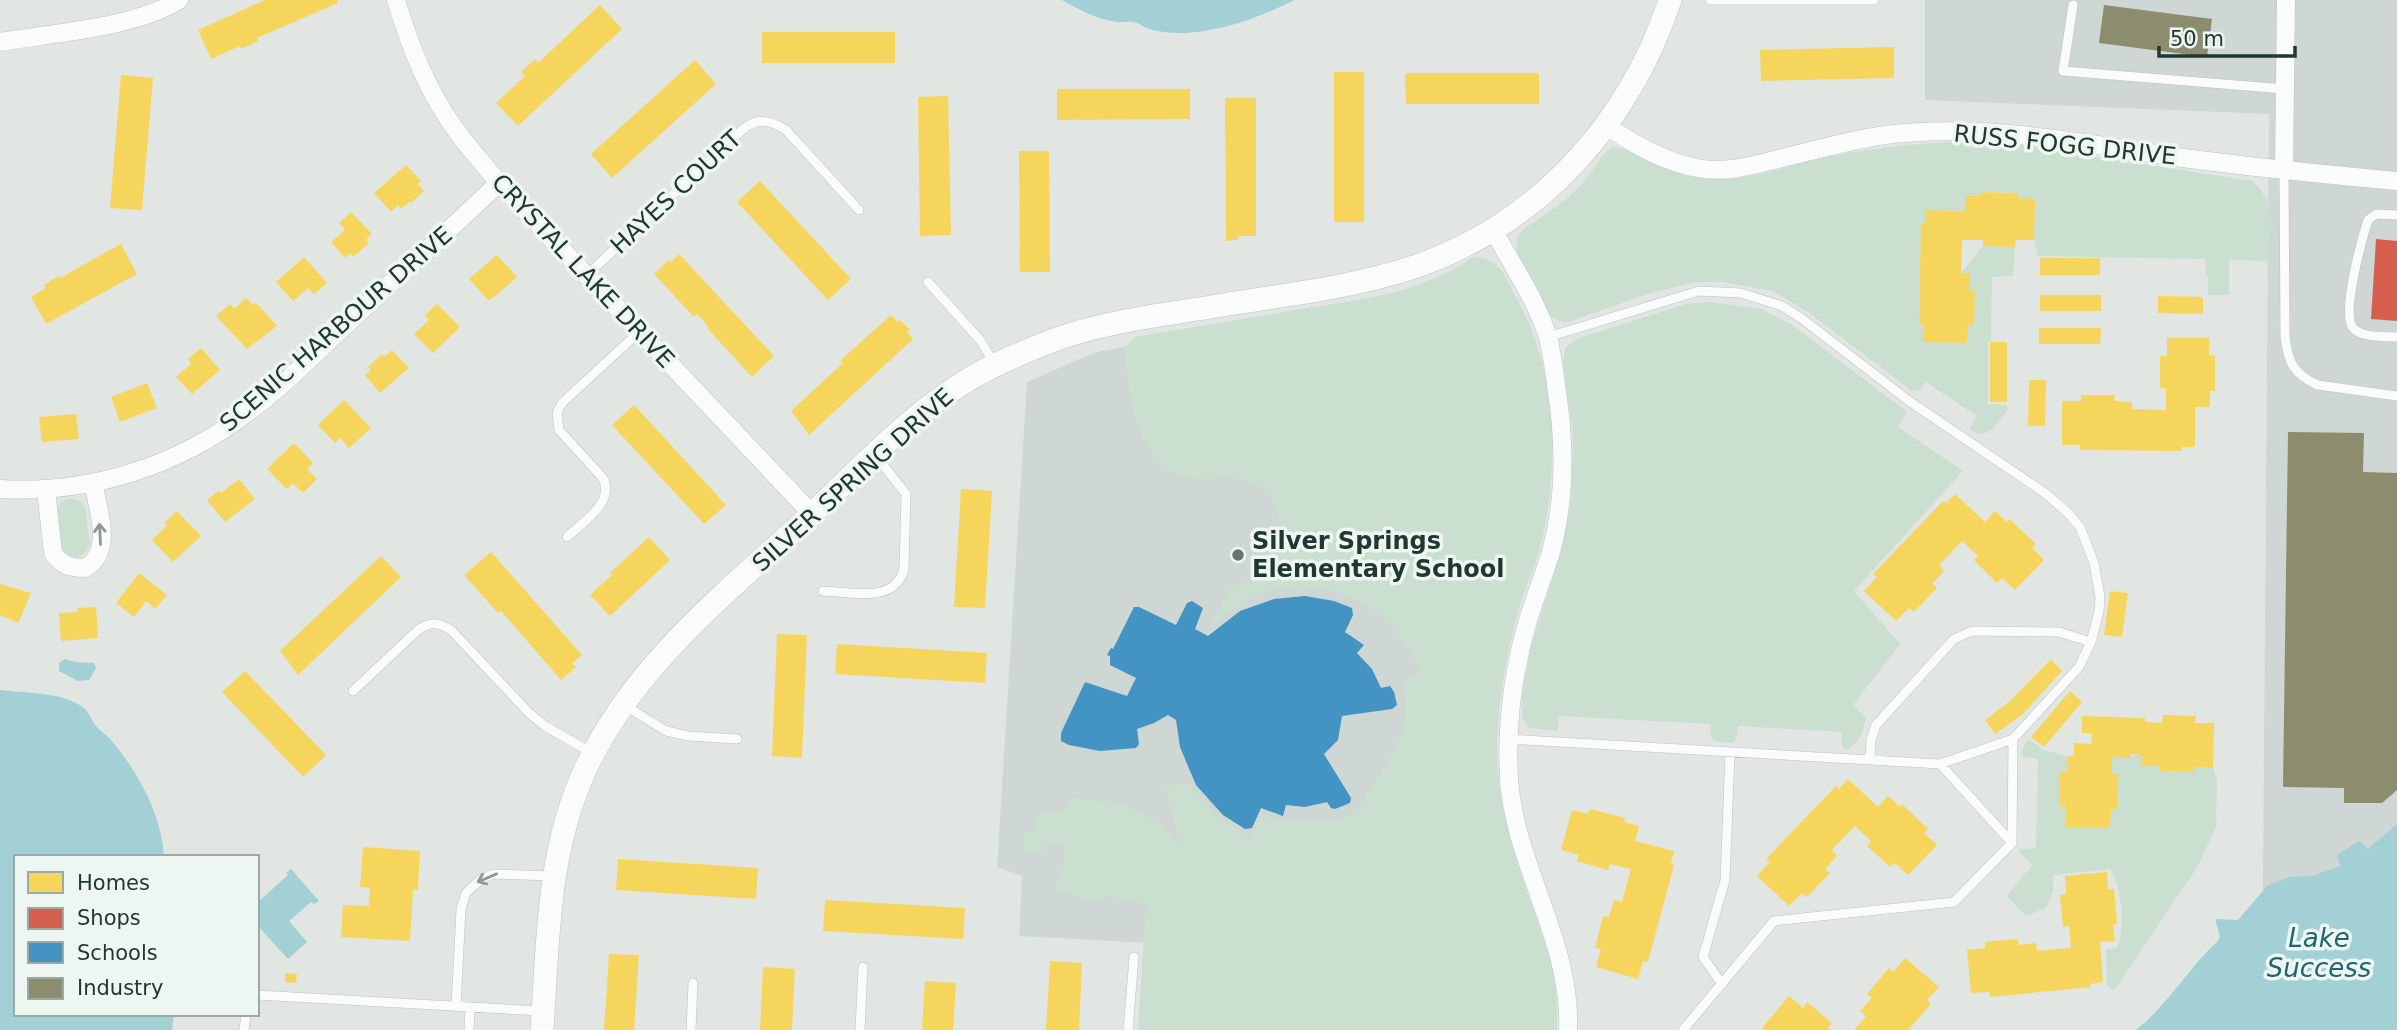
<svg xmlns="http://www.w3.org/2000/svg" width="2397" height="1030" font-family="'DejaVu Sans',sans-serif">
	<style>
		.built { fill: #ced7d3 }
		.green { fill: #cadfcf }
		.water { fill: #a2d0d4 }
		.homes { fill: #f6d55c }
		.shops { fill: #d6604d }
		.schools { fill: #4393c3 }
		.industry { fill: #8c8c6e }
		.lines { fill: none; stroke-linecap: round; stroke-linejoin: round }
		.service-casing { stroke: #bec3c0; stroke-width: 10 }
		.minor-casing { stroke: #bec3c0; stroke-width: 19 }
		.tertiary-casing { stroke: #bec3c0; stroke-width: 24 }
		.service { stroke: #fafbfb; stroke-width: 9 }
		.minor { stroke: #fafbfb; stroke-width: 18 }
		.tertiary { stroke: #fafbfb; stroke-width: 23 }
		.oneway { stroke: #8d9a96 }
		.poi-dot { fill: #64756f; stroke: #eef6f1; stroke-width: 2.5 }
		.labels { text-anchor: middle; dominant-baseline: central; stroke-width: 7; stroke-linejoin: round; paint-order: stroke }
		.street-label { font-size: 24px; fill: #203830; stroke: #eef6f1 }
		.poi-label { font-size: 24px; font-weight: bold; fill: #203830; stroke: #eef6f1; text-anchor: start }
		.water-label { font-size: 26px; font-style: italic; fill: #1d6770; stroke: #eef6f1 }
	</style>
	<rect width="100%" height="100%" fill="#e1e6e3"/>
	<path class="built" d="M1925,0H2397V1003H2262L2269,114L1925,100Z
		M1390,301L1446,728L1522,1025L1149,943L1019,936L1022,876L997,867L1027,382L1096,352Z"/>
	<path class="green" d="M1947,142L2026,146L2252,181C2278,204 2270,229 2269,261L2229,260V295H2208V276L2206,275L2205,259L2038,256L2034,240L2035,199L2018,198L2017,193L1982,192V196L1965,211L1925,210V223H1921L1919,323L1924,324V342L1967,343L1969,291L1961,273L1983,246L2015,247L2013,276L1992,277L1991,341H1988V404L2006,405L2008,408C2000,422 1985,443 1970,429L1977,416L1926,382L1920,390L1912,391L1808,312L1773,291L1723,282H1695L1647,294L1568,322L1559,321L1548,314L1518,255L1516,241L1523,229C1548,214 1569,199 1588,177C1596,167 1601,154 1612,147C1647,151 1679,176 1714,178C1749,181 1785,166 1819,159C1862,149 1903,145 1947,142Z
		M1473,257C1500,257 1504,276 1516,297C1558,373 1560,462 1541,545C1536,565 1526,585 1520,605C1505,658 1494,717 1498,773C1502,821 1518,866 1534,911C1541,933 1550,954 1554,977C1557,995 1557,1012 1557,1030H1138L1146,904L1106,895L1095,903L1054,889L1064,865V845H1043L1041,854L1024,852V833L1034,830L1037,815L1060,811L1074,798L1120,803L1156,821L1180,846L1165,787L1188,783L1219,818L1250,838L1261,817C1291,820 1321,828 1351,814C1359,811 1365,797 1370,789C1394,754 1414,725 1402,681L1421,672C1411,653 1399,633 1384,619C1358,593 1309,579 1274,589C1250,595 1229,613 1209,627L1230,588C1249,581 1261,573 1273,558C1281,548 1281,534 1280,522C1279,512 1274,501 1267,493C1235,460 1195,496 1164,466C1131,435 1128,391 1125,348L1135,337C1186,328 1237,320 1289,311C1350,301 1421,295 1473,257Z
		M1709,302L1761,309L1791,324L1907,412L1898,427L1963,471L1854,591L1900,644L1853,705L1866,718C1862,733 1861,744 1846,750L1842,747V732L1738,726L1736,740L1733,743L1714,741L1711,737V724L1559,716L1557,731L1530,728L1522,718V695L1531,646L1562,548L1571,502L1573,435L1563,364L1565,348L1577,339L1686,304Z
		M69,498L79,500L85,507L90,544L86,552L77,558L68,555L61,548L56,511L60,503Z
		M2027,740L2032,741L2043,750L2068,756L2067,772L2060,773V806H2066V827L2110,828L2112,757L2141,755V766H2159L2160,771L2193,772L2194,767H2213L2217,781L2216,827L2198,866L2114,991L2107,985L2106,949L2117,948C2126,925 2122,890 2110,869L2053,875V891L2046,908L2026,916L2007,896L2032,865L2019,851L2020,849L2036,848L2038,759L2020,756Z"/>
	<path class="water" d="M1062,0H1294C1256,20 1196,41 1153,30C1146,29 1140,23 1133,22C1128,21 1122,23 1117,22C1096,19 1080,10 1062,0Z
		M65,659L75,662L94,663L96,668L89,680L78,681L59,671V663Z
		M0,690C25,693 64,692 84,708C89,712 91,720 96,726C100,731 107,735 111,740C138,772 162,815 164,857H16V1014H174L172,1030H0Z
		M2397,824V1030H2136C2168,1005 2188,968 2218,941L2220,936L2215,919L2238,920L2268,885L2289,877L2312,876L2340,866L2337,855L2359,841L2368,849Z
		M291,869L319,901L314,904L311,902L289,921L307,942L288,959L257,925V903L288,875L286,873Z"/>
	<path class="homes" d="M265,0H337L338,3L257,38L258,41L241,49L240,46L211,59L198,30Z
		M600,5L622,29L518,126L496,103L525,76L521,72L535,59L538,63Z
		M762,32H895V63H762Z
		M1894,47V78L1761,81L1760,50Z
		M695,60L716,84L612,178L591,154Z
		M1334,72H1364V222H1334Z
		M1405,73H1539V104H1406Z
		M121,75L153,78L142,210L110,208Z
		M1057,89H1190V119L1057,120Z
		M948,96L951,235L920,236L918,97Z
		M1225,98H1256V236H1238V240L1226,241Z
		M1019,151H1049L1050,272H1020Z
		M406,165L421,181L418,184L424,191L411,203L409,202L401,209L398,205L391,212L374,193Z
		M760,181L851,279L828,300L737,202Z
		M1982,192L2018,193V198L2035,199L2034,240H2016L2015,247L1983,246V240H1962L1961,273H1969V291H1975L1974,325H1968L1967,343L1923,342L1924,324H1919L1921,223H1925V210L1965,211L1966,196H1982Z
		M351,212L372,234L366,240L369,243L353,257L350,253L345,258L331,242L345,230L339,223Z
		M121,244L137,274L46,324L31,297L46,288L44,285L59,276L60,278Z
		M679,254L774,356L752,377L707,328L709,327L697,314L694,317L654,274L669,260L671,262Z
		M497,255L517,277L489,301L469,279Z
		M304,257L327,283L314,294L308,288L293,301L276,282Z
		M2040,258H2100V275H2040Z
		M2040,295H2101V311H2040Z
		M2158,296L2203,297V314L2158,313Z
		M246,298L253,305L256,303L277,326L247,349L216,316L230,304L234,309Z
		M437,304L460,327L433,353L414,334L429,320L425,315Z
		M891,315L898,322L900,320L910,330L907,332L913,339L809,435L791,411L843,363L840,361Z
		M2039,328H2101L2100,344H2039Z
		M2167,338H2209V355L2215,356V391H2210V407H2195V447H2182V451L2080,450V445H2062V401H2081V395H2115L2114,401L2132,402V409L2166,410V388H2160V356H2167Z
		M1990,342H2007V402H1990Z
		M201,348L220,370L192,394L176,377L191,364L188,359Z
		M392,350L409,368L380,393L365,375L371,370L368,367L382,354L384,357Z
		M2029,380H2046L2045,426H2028Z
		M147,383L157,408L120,422L111,397Z
		M344,400L371,428L349,448L340,438L335,443L318,425Z
		M634,405L726,505L704,524L612,425Z
		M76,414L79,439L42,442L39,417Z
		M294,443L313,463L307,469L317,479L303,493L293,483L287,489L267,469Z
		M239,479L255,499L225,522L207,500L218,491L221,493Z
		M961,489L992,491L985,608L954,607Z
		M1955,494L1985,522L1995,511L2007,522L2009,519L2036,544L2032,548L2044,560L2015,590L2002,578L1997,583L1974,560L1978,556L1962,541L1939,565L1944,571L1932,584L1937,588L1914,612L1909,608L1896,621L1864,591L1877,577L1873,574L1943,501L1946,503Z
		M177,511L201,536L173,562L152,540L167,526L164,523Z
		M649,537L670,560L610,616L590,595L612,575L610,573Z
		M491,552L582,655L572,663L576,667L561,680L501,611L498,613L464,575Z
		M381,556L401,577L298,675L280,651Z
		M139,573L167,595L155,609L146,601L134,617L116,603Z
		M0,584L31,593L18,623L0,615Z
		M2110,591L2128,593L2122,637L2104,635Z
		M96,607L98,638L61,641L59,613L77,612V608Z
		M777,634L807,635L802,758L772,756Z
		M837,644L987,653L985,683L835,674Z
		M2051,659L2062,671L2022,715L1995,734L1985,720L2010,701Z
		M245,671L326,755L303,777L222,692Z
		M2070,691L2082,702L2044,747L2031,737Z
		M2163,715L2196,716L2195,723H2214L2213,767H2194V772L2159,771V766H2141V755L2130,754V758L2112,757V774H2118L2117,809H2111L2110,828L2065,827L2066,806H2060V772H2067L2068,756H2074V743L2091,744L2092,733H2082V716L2145,718V722L2162,723Z
		M1848,779L1878,807L1888,796L1900,807L1902,804L1928,829L1924,833L1937,845L1908,875L1895,863L1890,867L1867,846L1871,841L1855,826L1832,850L1837,856L1825,869L1830,873L1807,897L1802,893L1789,906L1757,876L1770,862L1766,859L1836,786L1839,789Z
		M1590,809L1625,818L1624,822L1639,826L1635,841L1674,851L1671,864L1674,865L1648,962L1643,961L1638,979L1596,967L1601,949L1595,948L1603,916L1609,917L1614,900L1622,902L1631,869L1610,864L1608,870L1577,861L1579,855L1561,850L1572,810L1588,814Z
		M363,847L420,851L418,890H413L410,941L341,937L343,905L369,906L370,888L360,887Z
		M618,859L758,868L756,899L616,890Z
		M2107,872L2108,889H2114L2117,924L2113,925L2115,941L2100,942L2103,982L2090,984L2091,987L1990,997L1989,992L1971,993L1967,950L1985,948V942L2018,939L2019,945L2036,943L2037,951L2071,948L2069,926L2063,927L2060,895L2066,894L2065,876Z
		M825,900L965,908L963,939L823,931Z
		M609,954L639,955L634,1030H604Z
		M1905,958L1939,987L1927,1000L1931,1004L1908,1030H1854L1866,1016L1860,1011L1872,998L1867,994L1889,968L1893,972Z
		M1050,961L1082,963L1079,1030H1046Z
		M763,967L795,969L792,1030H760Z
		M285,973L297,974L296,983L285,982Z
		M925,981L956,983L953,1030H922Z
		M1789,996L1803,1008L1807,1002L1832,1023L1828,1028L1830,1030H1765L1762,1028Z"/>
	<path class="shops" d="M2376,239L2397,241V321L2371,319Z"/>
	<path class="schools" d="M1305,596L1334,601L1352,608L1353,615L1345,632L1364,645L1357,653L1372,669L1381,688L1390,686L1394,692L1397,705L1392,709L1342,716L1338,740L1324,754L1351,798L1350,803L1335,809L1331,808L1327,802L1305,807L1286,805L1283,816L1261,808L1252,828L1245,829L1223,815L1196,785L1180,747L1176,720L1168,715L1154,723L1137,729L1139,744L1136,748L1100,751L1069,745L1061,741V733L1085,682L1127,696L1136,678L1110,665V656L1107,655L1111,648L1113,649L1134,607H1139L1176,625L1187,603L1192,601L1203,608L1195,629L1208,636L1240,611L1274,599Z"/>
	<path class="industry" d="M2104,5L2212,19L2207,57L2099,43Z
		M2288,432L2364,433L2363,472L2397,473V790L2382,803H2344V788L2283,787Z"/>
	<g class="lines">
		<defs>
			<path id="service" d="M1710,0H1874
				M2073,5L2063,71L2285,89
				M2284,170L2285,337C2288,362 2294,375 2318,385L2397,396
				M2397,215L2376,214L2368,220C2362,239 2340,316 2354,329C2364,338 2384,336 2397,337
				M587,275L742,130C757,117 770,120 786,130L859,210
				M928,282L980,340L994,363
				M567,537C583,522 617,501 602,477L559,430L557,413L562,403L639,332
				M823,591C852,592 895,604 904,569L906,494L875,455
				M353,691L418,630C431,621 439,622 452,631L529,713L545,726L592,753
				M624,705L666,731L688,736L737,739
				M1507,739L1940,764L2013,739L2079,667L2091,642L2099,611L2100,597L2094,563L2080,527L2068,513L2045,493L1909,401L1801,318L1782,306L1741,293L1699,291L1548,337
				M1870,759L1871,740L1876,725L1954,639L1972,631L2059,632L2091,642
				M1940,764L2012,843
				M1722,984L1703,957L1725,880L1730,754
				M257,995L541,1011
				M456,1007L461,909L466,893L480,880L493,874L552,876
				M244,1030L246,1014
				M469,1030L470,1008
				M691,1030L693,983
				M860,1030L863,967
				M1128,1030L1134,957
				M1683,1030L1774,921L1954,902L2012,843L2013,739"/>
			<path id="minor" d="M396,0C411,49 429,96 461,137C473,153 487,168 499,183L812,514
				M0,42C52,33 135,28 179,0
				M1607,126C1633,144 1665,162 1697,168C1728,174 1757,164 1786,157C1819,149 1851,140 1885,135C1980,123 2076,142 2170,156C2245,167 2321,174 2397,181
				M2284,170L2286,0
				M1493,229C1511,264 1537,300 1548,338C1552,353 1554,369 1556,385C1565,441 1566,497 1551,552C1544,574 1536,595 1529,617C1513,670 1506,724 1509,779C1515,866 1572,942 1568,1030
				M0,489C89,494 177,467 248,412C285,385 317,351 351,320C400,275 450,229 499,183
				M46,490L53,553C61,565 70,568 85,568C114,552 98,509 93,483"/>
			<path id="tertiary" d="M542,1030C548,941 547,851 586,768C635,663 729,591 812,514C860,469 907,418 963,383C991,365 1023,352 1054,340C1106,321 1163,315 1217,306C1282,295 1351,288 1414,267C1539,224 1629,124 1670,0"/>
		</defs>
		<use href="#service" class="service-casing"/>
		<use href="#minor" class="minor-casing"/>
		<use href="#tertiary" class="tertiary-casing"/>
		<use href="#service" class="service"/>
		<use href="#minor" class="minor"/>
		<use href="#tertiary" class="tertiary"/>
	</g>
	<defs><path id="oneway-shaft" d="M-6 0H5M1.5-3L5.5 0L1.5 3" fill="none" stroke-width="1.6" stroke-linecap="round" stroke-linejoin="round" transform="scale(1.75)"/></defs>
	<g class="oneway">
		<use href="#oneway-shaft" transform="translate(100 534) rotate(-93)"/>
		<use href="#oneway-shaft" transform="translate(487 878) rotate(157)"/>
	</g>
	<circle class="poi-dot" cx="1238" cy="555" r="7"/>
	<g class="labels">
		<g class="street-label">
			<text transform="translate(2065 145) rotate(6)">RUSS FOGG DRIVE</text>
			<text transform="translate(676 192) rotate(-43)">HAYES COURT</text>
			<text transform="translate(583 271) rotate(47)">CRYSTAL LAKE DRIVE</text>
			<text transform="translate(336 329) rotate(-41)">SCENIC HARBOUR DRIVE</text>
			<text transform="translate(853 480) rotate(-42)">SILVER SPRING DRIVE</text>
		</g>
		<g class="poi-label">
			<text x="1252" y="541">Silver Springs<tspan x="1252" dy="28">Elementary School</tspan></text>
		</g>
		<g class="water-label">
			<text x="2319" y="938">Lake<tspan x="2319" dy="30">Success</tspan></text>
		</g>
	</g>
	<rect x="14" y="855" width="245" height="161" fill="#eef6f1" stroke="#9caaa4" stroke-width="2"/>
	<rect x="28" y="872" width="35" height="21" fill="#f6d55c" stroke="#9caaa4" stroke-width="2"/>
	<text x="77" y="890" font-size="21" fill="#203830">Homes</text>
	<rect x="28" y="908" width="35" height="21" fill="#d6604d" stroke="#9caaa4" stroke-width="2"/>
	<text x="77" y="925" font-size="21" fill="#203830">Shops</text>
	<rect x="28" y="942" width="35" height="21" fill="#4393c3" stroke="#9caaa4" stroke-width="2"/>
	<text x="77" y="960" font-size="21" fill="#203830">Schools</text>
	<rect x="28" y="978" width="35" height="21" fill="#8c8c6e" stroke="#9caaa4" stroke-width="2"/>
	<text x="77" y="995" font-size="21" fill="#203830">Industry</text>
	<path d="M2159 46v10h136v-10" fill="none" stroke="#203830" stroke-width="3.5"/>
	<text x="2170" y="46" font-size="21" fill="#203830" stroke="#eef6f1" stroke-width="5" paint-order="stroke">50 m</text>
</svg>
